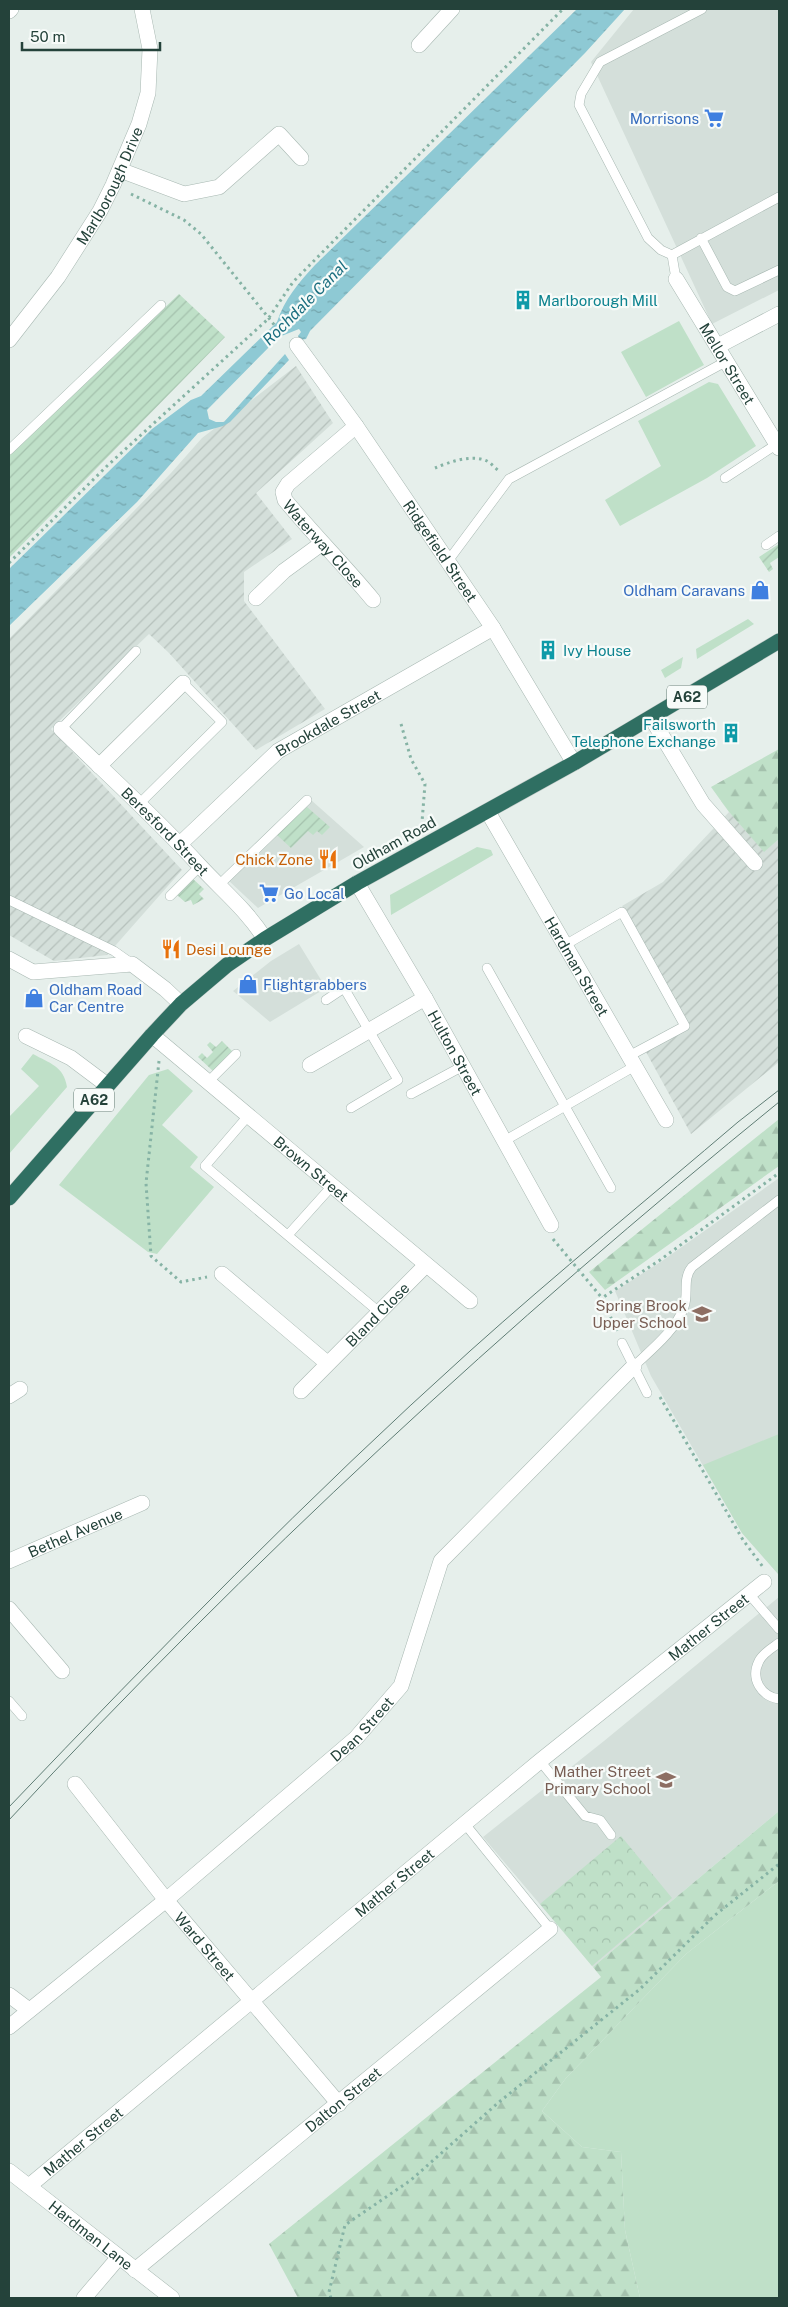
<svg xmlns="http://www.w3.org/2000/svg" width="788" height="2307" font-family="'Public Sans',sans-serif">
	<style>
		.built { fill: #d4dfda }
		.industrial { fill: url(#industrial-furrows) }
		.grass { fill: #bfe0c8 }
		.forest { fill: url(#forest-firs) }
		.park { fill: url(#park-crowns) }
		.garden { fill: url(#garden-furrows) }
		.water { fill: url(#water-ripples) }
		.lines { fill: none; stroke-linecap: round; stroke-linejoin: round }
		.lane-casing { stroke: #a8b8b2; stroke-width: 10 }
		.street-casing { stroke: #a8b8b2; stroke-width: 16 }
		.highway-casing { stroke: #c2cac8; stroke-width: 16 }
		.path { stroke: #86b3a5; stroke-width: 3; stroke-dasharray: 2.5 4; stroke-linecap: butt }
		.lane { stroke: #fff; stroke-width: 9 }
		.street { stroke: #fff; stroke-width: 15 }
		.highway { stroke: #2f6f62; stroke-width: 15 }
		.tram { stroke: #5f7d75; stroke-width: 1 }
		.path-bridge { stroke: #86b3a5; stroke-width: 3; stroke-dasharray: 2.5 4; stroke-linecap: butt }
		.labels { text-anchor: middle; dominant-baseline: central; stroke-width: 4.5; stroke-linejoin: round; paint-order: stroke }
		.shield { fill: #f7fbf9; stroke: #637a73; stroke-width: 1 }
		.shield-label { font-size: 14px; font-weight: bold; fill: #24423a }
		.shop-label { font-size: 15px; fill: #366cbe; stroke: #f7fbf9; text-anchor: start }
		.street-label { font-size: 15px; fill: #24423a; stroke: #f7fbf9 }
		.culture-label { font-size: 15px; fill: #0d838f; stroke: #f7fbf9; text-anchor: start }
		.food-label { font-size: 15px; fill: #c56008; stroke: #f7fbf9; text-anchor: end }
		.education-label { font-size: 15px; fill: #785e54; stroke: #f7fbf9; text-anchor: end }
		.water-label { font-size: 16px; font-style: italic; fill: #1c6f80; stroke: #f7fbf9 }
	</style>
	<defs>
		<pattern id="industrial-furrows" width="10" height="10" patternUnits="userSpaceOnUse" patternTransform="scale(1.25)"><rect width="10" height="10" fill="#d4dfda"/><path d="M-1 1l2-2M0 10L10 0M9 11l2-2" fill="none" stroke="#b6c1bc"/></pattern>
		<pattern id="forest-firs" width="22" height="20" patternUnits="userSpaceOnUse" patternTransform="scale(1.25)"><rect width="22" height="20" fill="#bfe0c8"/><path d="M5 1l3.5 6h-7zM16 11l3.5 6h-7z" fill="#a4c1ad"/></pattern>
		<pattern id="park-crowns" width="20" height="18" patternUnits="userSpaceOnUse" patternTransform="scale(1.25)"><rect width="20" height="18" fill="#bfe0c8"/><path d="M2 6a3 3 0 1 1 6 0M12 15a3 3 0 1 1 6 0" fill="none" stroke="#a4c1ad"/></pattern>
		<pattern id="garden-furrows" width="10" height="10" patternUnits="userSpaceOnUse" patternTransform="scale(1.25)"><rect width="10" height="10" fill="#bfe0c8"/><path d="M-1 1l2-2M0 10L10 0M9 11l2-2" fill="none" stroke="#a4c1ad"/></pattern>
		<pattern id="water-ripples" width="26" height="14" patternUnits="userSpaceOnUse" patternTransform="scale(1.25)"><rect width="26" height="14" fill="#8ec9d4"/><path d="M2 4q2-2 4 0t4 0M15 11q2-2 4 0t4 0" fill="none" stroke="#74a5ad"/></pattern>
	</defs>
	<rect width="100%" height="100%" fill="#e6efeb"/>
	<path class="built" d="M634,9H779V290L712,324L591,62Z
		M311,800L364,847L258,908L228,880Z
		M299,944L326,988L270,1022L233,991L271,961Z
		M779,1178V1575L742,1533L651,1376L615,1291L662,1261Z
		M779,1597V1811L593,1967L483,1837L604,1741Z"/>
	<path class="industrial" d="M296,366L333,423L256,493L292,539L244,572V601L325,709L256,750L169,653L149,634L51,729L182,870L107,955L54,961L9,935V639L171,473L202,438Z
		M729,812L764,851L779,839V1062L691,1134L646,1052L689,1027L622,906L663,882Z"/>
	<path class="grass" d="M679,321L704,365L646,397L621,352Z
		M709,382L718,384L756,446L707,478L620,526L605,500L661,466L638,421Z
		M748,619L754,624L697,659L696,649Z
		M683,657L681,668L665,678L661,670Z
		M477,847L491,850L493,855L391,915L390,895Z
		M33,1054C49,1063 64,1066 67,1087L9,1154V1117L39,1086L21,1069Z
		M168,1069L193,1091L162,1125L198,1157L190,1167L214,1187L157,1254L148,1252L59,1185L149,1075Z
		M779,1434V1575L742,1533L703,1465Z
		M779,1881V2298H640L625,2230L621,2152L582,2147L542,2111L566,2078L686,1954Z"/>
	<path class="forest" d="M779,749V839L764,852L729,812L711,787Z
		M779,1119V1166L605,1290L589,1272Z
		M779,1811V1881L686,1954L566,2078L542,2111L582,2147L621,2152L625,2230L640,2298H298L269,2244L601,1977L593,1967Z"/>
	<path class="park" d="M621,1836L672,1898L592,1966L540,1904Z"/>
	<path class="garden" d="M179,294L225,337L9,558V456Z
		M779,544V557L770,563L773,569L769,572L759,557Z
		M307,807L330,827L322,835L317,831L313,835L308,831L291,848L277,835Z
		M193,879L204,889L199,894L204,899L193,905L191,900L185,902L177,895Z
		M222,1041L232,1051L213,1071L198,1057L202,1053L207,1058L213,1052L207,1045L210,1042L216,1047Z"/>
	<path class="water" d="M577,9H625L585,53L310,331L306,339L300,340L298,336L301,332L299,329L279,337L207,410L209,419L216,422H224L285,354L289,360L230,422L223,426L198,433L137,502L9,626V569L152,429L191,400L201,396L277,322C284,300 299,282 315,265Z"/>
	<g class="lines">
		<defs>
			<path id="lane" d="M701,238L727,287L735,291L779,270
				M672,255L661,250L648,238L579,105L581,94L600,62L702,9
				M676,279L672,255L779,197
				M9,450L161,305
				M725,478L777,444
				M766,545L779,536
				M448,561L509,479L727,361
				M61,729L136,651
				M139,804L222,722L183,683
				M220,884L307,800
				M170,896L200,866
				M9,900L114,951L131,963
				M565,945L622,912L685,1026L629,1056
				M487,968L611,1188
				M326,1000L344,988L398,1080L351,1108
				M208,1082L236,1054
				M411,1094L463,1066
				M248,1116L205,1166L379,1312
				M504,1141L635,1066
				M288,1235L332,1186
				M622,1343L647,1393
				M634,1366C651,1350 676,1330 684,1307C689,1293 682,1279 692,1267L779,1200
				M749,1594L779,1629
				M779,1643C772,1648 763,1653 759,1661C750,1679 761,1696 779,1699
				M9,1701L22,1716
				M540,1761L585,1816L600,1820L611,1835
				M465,1824L550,1929"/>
			<g id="street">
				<path d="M9,11L11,9"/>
				<path d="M419,45L452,9"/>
				<path d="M120,170L184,194L219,187L279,134L301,158"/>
				<path id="s1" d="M676,279L779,448"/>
				<path id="s2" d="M9,340L58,277L100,211L113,185L139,124L148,93L150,49L142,9"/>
				<path id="s3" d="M297,345L356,426L493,628L574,763"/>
				<path d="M718,346L779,314"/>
				<path id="s4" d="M356,426L288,484L283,492L285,500C314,535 345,566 373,600"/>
				<path d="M256,598L284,571L321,544"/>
				<path d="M652,719L703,804L755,863"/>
				<path id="s5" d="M61,729C107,774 156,818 199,865C222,890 247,910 265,939"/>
				<path d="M99,766L183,683"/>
				<path id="s6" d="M488,812L666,1120"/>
				<path id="s7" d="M181,843L278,751L493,628"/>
				<path id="s8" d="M357,883L425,998L551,1225"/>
				<path d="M9,959L33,972L132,964L165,989L181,1004"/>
				<path id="s9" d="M152,1035L470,1301"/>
				<path d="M26,1036L71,1058L107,1085"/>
				<path d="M310,1065L425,998"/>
				<path d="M222,1274L327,1363"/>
				<path id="s10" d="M301,1391L426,1265"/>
				<path d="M9,1396L20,1389"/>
				<path id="s11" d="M9,1561L142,1503"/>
				<path d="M9,1609L62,1671"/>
				<path id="s12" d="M75,1784L166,1900L339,2104"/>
				<path d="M9,1995L29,2010"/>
				<path id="s13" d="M9,2027L166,1900L356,1738L401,1686L441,1561L634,1366"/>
				<path id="s14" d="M9,2171L172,2298"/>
				<path id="s15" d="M29,2186L540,1761L764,1582"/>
				<path id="s16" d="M135,2270L550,1929"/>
				<path d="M84,2298L119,2257"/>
			</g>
			<path id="highway" d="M9,1198L152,1035L181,1004L227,965L265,939L357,883L574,763L779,641"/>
		</defs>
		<use href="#lane" class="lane-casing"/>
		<use href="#street" class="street-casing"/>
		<use href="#highway" class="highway-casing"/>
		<path class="path" d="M131,194L184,220L201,234L284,337
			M435,468C449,462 472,454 487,461C491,463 495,468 499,471
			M9,563L107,466L268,319L293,282L563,9
			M401,724L411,759L425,784L422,822
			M159,1061L146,1183L151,1256L181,1282L207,1277
			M617,1331L602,1298L660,1260L779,1173
			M660,1397L743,1540L763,1567
			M331,2298L329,2292L345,2225L411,2180L499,2102L640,1989L714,1916L779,1864"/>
		<use href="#lane" class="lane"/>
		<use href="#street" class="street"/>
		<use href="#highway" class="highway"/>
		<path class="tram" d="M9,1807C158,1651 309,1496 470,1351C557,1273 649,1198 738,1122L779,1090
			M9,1820C248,1562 506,1324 779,1102"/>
		<path class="path-bridge" d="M553,1239L602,1298"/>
	</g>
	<defs>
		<symbol id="supermarket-bare" viewBox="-9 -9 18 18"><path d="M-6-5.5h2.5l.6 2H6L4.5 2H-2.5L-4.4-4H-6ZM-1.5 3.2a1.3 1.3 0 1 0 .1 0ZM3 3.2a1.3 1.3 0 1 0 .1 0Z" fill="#3f7fe0" stroke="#f7fbf9" stroke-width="2.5" paint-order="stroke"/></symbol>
		<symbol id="building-bare" viewBox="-9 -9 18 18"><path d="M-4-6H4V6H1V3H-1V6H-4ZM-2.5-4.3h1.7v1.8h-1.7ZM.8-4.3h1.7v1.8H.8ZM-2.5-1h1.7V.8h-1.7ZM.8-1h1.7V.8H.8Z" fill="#0f9aa8" stroke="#f7fbf9" stroke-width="2.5" paint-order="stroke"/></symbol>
		<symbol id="shop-bare" viewBox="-9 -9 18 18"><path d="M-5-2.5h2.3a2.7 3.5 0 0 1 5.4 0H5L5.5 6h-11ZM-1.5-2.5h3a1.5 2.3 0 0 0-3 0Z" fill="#3f7fe0" stroke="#f7fbf9" stroke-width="2.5" paint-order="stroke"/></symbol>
		<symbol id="restaurant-bare" viewBox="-9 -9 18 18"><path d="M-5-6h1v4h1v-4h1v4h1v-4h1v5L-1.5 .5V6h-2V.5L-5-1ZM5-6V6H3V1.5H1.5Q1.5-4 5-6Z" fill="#e8710a" stroke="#f7fbf9" stroke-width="2.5" paint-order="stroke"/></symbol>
		<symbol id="school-bare" viewBox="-9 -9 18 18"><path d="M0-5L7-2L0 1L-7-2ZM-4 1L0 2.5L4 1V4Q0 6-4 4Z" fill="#8d6e63" stroke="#f7fbf9" stroke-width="2.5" paint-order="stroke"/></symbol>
	</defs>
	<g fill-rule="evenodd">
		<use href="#supermarket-bare" x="700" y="104" width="28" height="28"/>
		<use href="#building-bare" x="509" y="286" width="28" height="28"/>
		<use href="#shop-bare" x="746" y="576" width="28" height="28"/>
		<use href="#building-bare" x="534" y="636" width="28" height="28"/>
		<use href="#building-bare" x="717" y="719" width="28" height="28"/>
		<use href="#restaurant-bare" x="314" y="845" width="28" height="28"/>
		<use href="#supermarket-bare" x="255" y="879" width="28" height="28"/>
		<use href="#restaurant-bare" x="157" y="935" width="28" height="28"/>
		<use href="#shop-bare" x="234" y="970" width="28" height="28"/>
		<use href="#shop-bare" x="20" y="984" width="28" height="28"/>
		<use href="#school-bare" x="688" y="1300" width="28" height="28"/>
		<use href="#school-bare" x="652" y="1766" width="28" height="28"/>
	</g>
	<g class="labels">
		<g class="shield">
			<rect x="667" y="685.5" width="40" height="23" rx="4"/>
			<rect x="74" y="1088.5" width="40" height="23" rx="4"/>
		</g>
		<g class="shield-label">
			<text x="687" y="697">A62</text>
			<text x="94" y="1100">A62</text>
		</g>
		<g class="shop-label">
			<text x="699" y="118" text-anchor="end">Morrisons</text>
			<text x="745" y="590" text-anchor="end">Oldham Caravans</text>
			<text x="284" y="893">Go Local</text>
			<text x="263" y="984">Flightgrabbers</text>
			<text x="49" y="989">Oldham Road<tspan x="49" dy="17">Car Centre</tspan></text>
		</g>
		<g class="street-label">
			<text stroke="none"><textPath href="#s2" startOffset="185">Marlborough Drive</textPath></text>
			<text stroke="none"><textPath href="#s1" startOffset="99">Mellor Street</textPath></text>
			<text stroke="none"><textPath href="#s4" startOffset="165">Waterway Close</textPath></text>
			<text stroke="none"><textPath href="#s3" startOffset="251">Ridgefield Street</textPath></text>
			<text stroke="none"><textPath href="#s7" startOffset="191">Brookdale Street</textPath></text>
			<text stroke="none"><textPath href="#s5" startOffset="146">Beresford Street</textPath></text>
			<text transform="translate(394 843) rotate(-29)">Oldham Road</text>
			<text stroke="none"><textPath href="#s6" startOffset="178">Hardman Street</textPath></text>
			<text stroke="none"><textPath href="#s8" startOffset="196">Hulton Street</textPath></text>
			<text stroke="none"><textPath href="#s9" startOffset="208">Brown Street</textPath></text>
			<text stroke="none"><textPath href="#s10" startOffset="108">Bland Close</textPath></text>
			<text stroke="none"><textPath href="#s11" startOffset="72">Bethel Avenue</textPath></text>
			<text stroke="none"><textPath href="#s15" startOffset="880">Mather Street</textPath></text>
			<text stroke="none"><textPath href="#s13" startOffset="462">Dean Street</textPath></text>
			<text stroke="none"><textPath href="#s15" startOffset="475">Mather Street</textPath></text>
			<text stroke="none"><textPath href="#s12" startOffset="208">Ward Street</textPath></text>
			<text stroke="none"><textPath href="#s16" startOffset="269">Dalton Street</textPath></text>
			<text stroke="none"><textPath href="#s15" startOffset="70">Mather Street</textPath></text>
			<text stroke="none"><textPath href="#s14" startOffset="104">Hardman Lane</textPath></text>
		</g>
		<g class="culture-label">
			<text x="538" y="300">Marlborough Mill</text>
			<text x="563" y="650">Ivy House</text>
			<text x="716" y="724" text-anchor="end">Failsworth<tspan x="716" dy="17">Telephone Exchange</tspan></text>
		</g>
		<g class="food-label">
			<text x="313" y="859">Chick Zone</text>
			<text x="186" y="949" text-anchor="start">Desi Lounge</text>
		</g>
		<g class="education-label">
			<text x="687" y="1305">Spring Brook<tspan x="687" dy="17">Upper School</tspan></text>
			<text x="651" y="1771">Mather Street<tspan x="651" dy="17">Primary School</tspan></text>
		</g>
		<g class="water-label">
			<text transform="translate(305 303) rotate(-45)">Rochdale Canal</text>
		</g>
	</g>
	<rect width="788" height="2307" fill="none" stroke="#24423a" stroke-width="20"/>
	<path d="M22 42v8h138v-8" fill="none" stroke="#24423a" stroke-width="2.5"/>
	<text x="30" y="42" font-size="15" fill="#24423a" stroke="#f7fbf9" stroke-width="4" paint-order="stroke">50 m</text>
</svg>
